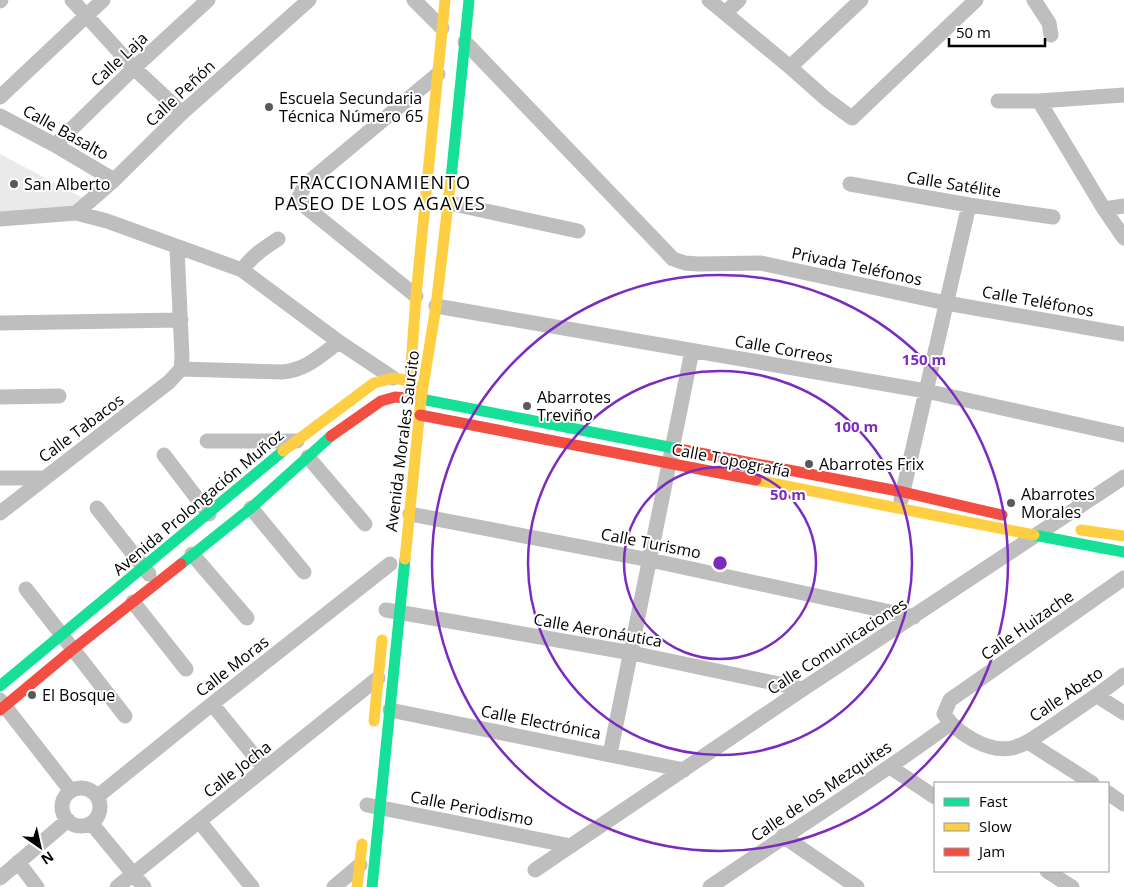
<svg xmlns="http://www.w3.org/2000/svg" width="1124" height="887" font-family="'Open Sans',sans-serif">
	<style>
		.green { fill: #eaeaea }
		.lines { fill: none; stroke-linecap: round; stroke-linejoin: round }
		.street { stroke: #bebebe; stroke-width: 15 }
		.fast { stroke: #16e098; stroke-width: 11 }
		.slow { stroke: #ffcf43; stroke-width: 11 }
		.jam { stroke: #f24e42; stroke-width: 11 }
		.ring { fill: none; stroke: #7b2cbf; stroke-width: 2.5 }
		.poi-dot { fill: #595959; stroke: #fff; stroke-width: 2 }
		.labels { text-anchor: middle; dominant-baseline: central; stroke-width: 4; stroke-linejoin: round; paint-order: stroke }
		.street-label { font-size: 16px; fill: #000; stroke: #fff }
		.poi-label { font-size: 16px; fill: #000; stroke: #fff; text-anchor: start }
		.neighbourhood-label { font-size: 18px; letter-spacing: 1px; fill: #000; stroke: #fff }
		.centre { fill: #7b2cbf; stroke: #fff; stroke-width: 2.5 }
		.ring-label { font-size: 15px; text-anchor: middle; font-weight: bold; fill: #7b2cbf; stroke: #fff; stroke-width: 4; stroke-linejoin: round; paint-order: stroke }
	</style>
	<rect width="100%" height="100%" fill="#fff"/>
	<path class="green" d="M0,154L83,198L73,211L0,213Z"/>
	<g class="lines">
		<path class="street" d="M72,0L134,68L182,113
			M414,0L442,28
			M709,0L790,67L826,99L852,118L976,0
			M1034,0L1049,23L1051,35
			M0,1L1,0
			M725,13L739,0
			M465,42L673,259L685,263L698,264L761,263L946,303L1124,334
			M790,67L861,0
			M0,97L103,0
			M998,101H1039L1124,95
			M1039,101L1104,209L1124,238
			M0,116L55,145L114,180
			M55,145L134,68L208,0
			M850,184L969,205L1053,217
			M449,203L578,231
			M1104,209L1124,206
			M76,213L114,180L182,113L309,0
			M0,219L76,213L107,221L242,270L339,342L393,378
			M177,248L182,357L181,369
			M242,270C252,256 264,248 278,239
			M416,296L307,208L299,197L305,185L438,74
			M436,306L926,391L1124,435
			M0,323L181,320
			M181,369L282,372C306,370 320,356 339,342
			M0,397L59,396
			M207,441H297
			M164,455L209,514
			M308,457L365,524
			M0,478H44
			M901,500L969,205
			M97,508L149,574
			M251,508L304,572
			M0,513L169,382L181,369
			M410,514L650,560L914,617
			M192,554L247,618
			M1124,578L950,700L944,714C956,733 988,753 1012,748C1026,745 1038,735 1049,728C1074,711 1100,694 1124,675
			M26,589L125,716
			M133,602L186,669
			M386,610L632,653L803,689
			M1097,696L1124,713
			M0,700L71,791
			M212,704L265,769
			M390,710L684,770
			M1028,742L1092,783
			M610,754L692,351
			M890,767L935,797
			M62 807a19 19 0 1 1 38 0a19 19 0 1 1-38 0Z
			M1108,793L1124,804
			M98,796L212,704L390,564
			M367,805L571,846
			M199,821L252,887
			M91,823L144,887
			M783,836L857,887
			M18,862L37,887
			M535,870L803,689L1124,477
			M1047,871L1072,887
			M0,878L68,820
			M117,887L378,678
			M334,887L360,865
			M710,887C790,832 872,781 950,724"/>
		<path class="fast" d="M451,179L469,0
			M421,399L679,449
			M1034,535L1124,552
			M181,564L251,508L331,436
			M0,686L283,451
			M372,887L405,559"/>
		<path class="slow" d="M409,393L416,296L445,0
			M283,451L374,383L393,378L411,381L417,392
			M756,480L1034,535
			M1081,530L1124,536
			M405,559L421,399L436,306L451,179
			M374,721L382,640
			M357,887L362,844"/>
		<path class="jam" d="M420,415L756,480
			M331,436L381,401L395,397L408,398
			M679,449L903,492L1002,515
			M0,710L72,650L181,564"/>
	</g>
	<g class="ring">
		<circle cx="720" cy="563" r="96"/>
		<circle cx="720" cy="563" r="192"/>
		<circle cx="720" cy="563" r="288"/>
	</g>
	<g class="poi-dot">
		<circle cx="269" cy="107" r="5"/>
		<circle cx="14" cy="184" r="5"/>
		<circle cx="527" cy="406" r="5"/>
		<circle cx="809" cy="464" r="5"/>
		<circle cx="1011" cy="503" r="5"/>
		<circle cx="32" cy="695" r="5"/>
	</g>
	<g class="labels">
		<g class="street-label">
			<text transform="translate(119 59) rotate(-43)">Calle Laja</text>
			<text transform="translate(180 93) rotate(-43)">Calle Peñón</text>
			<text transform="translate(66 132) rotate(29)">Calle Basalto</text>
			<text transform="translate(954 184) rotate(9)">Calle Satélite</text>
			<text transform="translate(857 266) rotate(12)">Privada Teléfonos</text>
			<text transform="translate(1038 301) rotate(10)">Calle Teléfonos</text>
			<text transform="translate(784 349) rotate(10)">Calle Correos</text>
			<text transform="translate(81 428) rotate(-37)">Calle Tabacos</text>
			<text transform="translate(402 441) rotate(-83)">Avenida Morales Saucito</text>
			<text transform="translate(731 460) rotate(11)">Calle Topografía</text>
			<text transform="translate(198 502) rotate(-40)">Avenida Prolongación Muñoz</text>
			<text transform="translate(651 543) rotate(11)">Calle Turismo</text>
			<text transform="translate(1027 625) rotate(-35)">Calle Huizache</text>
			<text transform="translate(598 630) rotate(10)">Calle Aeronáutica</text>
			<text transform="translate(837 646) rotate(-33)">Calle Comunicaciones</text>
			<text transform="translate(232 666) rotate(-38)">Calle Moras</text>
			<text transform="translate(1066 694) rotate(-34)">Calle Abeto</text>
			<text transform="translate(541 722) rotate(11)">Calle Electrónica</text>
			<text transform="translate(237 769) rotate(-38)">Calle Jocha</text>
			<text transform="translate(821 791) rotate(-34)">Calle de los Mezquites</text>
			<text transform="translate(472 808) rotate(11)">Calle Periodismo</text>
		</g>
		<g class="poi-label">
			<text x="279" y="98">Escuela Secundaria<tspan x="279" dy="18">Técnica Número 65</tspan></text>
			<text x="24" y="184">San Alberto</text>
			<text x="537" y="397">Abarrotes<tspan x="537" dy="18">Treviño</tspan></text>
			<text x="819" y="464">Abarrotes Frix</text>
			<text x="1021" y="494">Abarrotes<tspan x="1021" dy="18">Morales</tspan></text>
			<text x="42" y="695">El Bosque</text>
		</g>
		<g class="neighbourhood-label">
			<text x="380" y="182">FRACCIONAMIENTO<tspan x="380" dy="21">PASEO DE LOS AGAVES</tspan></text>
		</g>
	</g>
	<circle cx="720" cy="563" r="8" class="centre"/>
	<g class="ring-label">
		<text x="924" y="365">150 m</text>
		<text x="856" y="432">100 m</text>
		<text x="788" y="500">50 m</text>
	</g>
	<rect x="934" y="782" width="175" height="90" fill="#ffffff" stroke="#999999"/>
	<rect x="944" y="798" width="25" height="8" fill="#16e098" stroke="#999999"/>
	<text x="979" y="807" font-size="15" fill="#000000">Fast</text>
	<rect x="944" y="823" width="25" height="8" fill="#ffcf43" stroke="#999999"/>
	<text x="979" y="832" font-size="15" fill="#000000">Slow</text>
	<rect x="944" y="848" width="25" height="8" fill="#f24e42" stroke="#999999"/>
	<text x="979" y="857" font-size="15" fill="#000000">Jam</text>
	<g transform="translate(40 847) rotate(146)" stroke="#ffffff" stroke-width="4" paint-order="stroke">
	<path d="M0-4L9 19L0 12L-9 19Z" fill="#000000"/>
	<text y="-8" font-size="14" font-weight="bold" text-anchor="middle" fill="#000000">N</text>
	</g>
	<path d="M949 38v8h96v-8" fill="none" stroke="#000000" stroke-width="2.5"/>
	<text x="956" y="38" font-size="15" fill="#000000" stroke="#ffffff" stroke-width="4" paint-order="stroke">50 m</text>
</svg>
